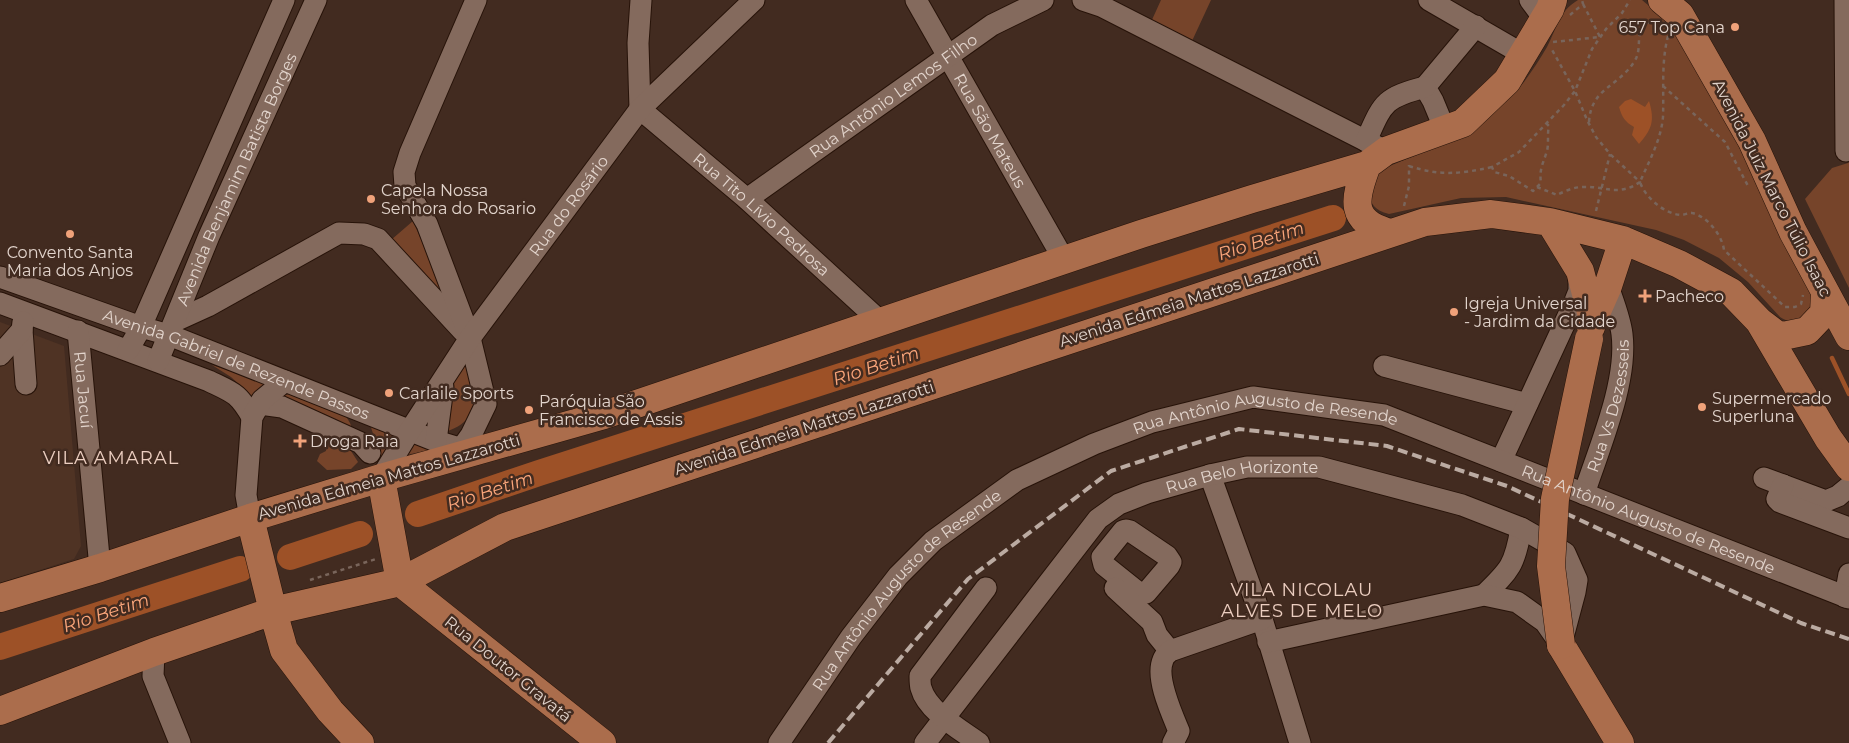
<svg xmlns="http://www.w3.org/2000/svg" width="1849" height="743" font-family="Montserrat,sans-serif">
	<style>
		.built { fill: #4f3324 }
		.green { fill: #76442a }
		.water { fill: #9d5127 }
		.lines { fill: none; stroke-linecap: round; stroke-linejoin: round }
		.stream { stroke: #9d5127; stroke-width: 4.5 }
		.river { stroke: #9d5127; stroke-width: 26 }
		.minor-casing { stroke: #271309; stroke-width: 23 }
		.major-casing { stroke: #271309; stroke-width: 29 }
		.path { stroke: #79655b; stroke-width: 2.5; stroke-dasharray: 4 4; stroke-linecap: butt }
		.minor { stroke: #846a5d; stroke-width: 21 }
		.major { stroke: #ab6d4c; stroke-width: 28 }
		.rail { stroke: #bbaba2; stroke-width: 4; stroke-dasharray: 10 5; stroke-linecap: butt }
		.major-bridge-casing { stroke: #271309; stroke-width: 29; stroke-linecap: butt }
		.major-bridge { stroke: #ab6d4c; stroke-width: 28 }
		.poi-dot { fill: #f0a27a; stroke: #422b20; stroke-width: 2 }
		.labels { text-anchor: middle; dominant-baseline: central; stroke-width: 5; stroke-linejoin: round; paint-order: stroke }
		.poi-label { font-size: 16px; fill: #e2d4cc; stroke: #422b20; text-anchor: start }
		.street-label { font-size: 16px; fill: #e2d4cc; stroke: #422b20 }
		.water-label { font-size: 18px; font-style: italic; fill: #fba67b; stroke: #422b20 }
		.neighbourhood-label { font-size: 18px; letter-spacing: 1px; fill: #eccec0; stroke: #422b20 }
	</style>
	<rect width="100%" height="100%" fill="#422b20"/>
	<path class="built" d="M0,322L64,346L81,546L74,559L0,583Z"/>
	<path class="green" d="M1161,0H1211L1192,41L1151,22Z
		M1578,0H1642L1668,22L1722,114L1785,236L1815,299L1810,315C1799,319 1791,325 1780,317L1748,282L1719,258L1684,240L1656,230L1506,197L1461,198L1389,214C1363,207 1370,192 1375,172C1431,149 1484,131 1524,82C1532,71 1540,59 1547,47C1557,28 1559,11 1578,0Z
		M1849,161V288L1805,199L1832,168L1848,163Z
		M413,221L449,305L391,240Z
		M465,353C472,385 488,416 448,431C439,407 455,375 465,353Z
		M212,365L266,383L254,398L231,377Z
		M289,394L344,413L350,423L353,431L279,397Z
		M369,421L397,430L381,459Z
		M327,433L351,451L358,462L351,469L327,470L317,461L320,454L326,451Z
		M414,437L444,447L406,455Z"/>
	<path class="water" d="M1631,99L1645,107L1649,101C1655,121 1652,129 1639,144L1632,135L1634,127C1625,122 1622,117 1619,107L1625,101Z"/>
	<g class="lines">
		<path class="stream" d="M1832,358L1849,394"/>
		<path class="river" d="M418,514L539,473L1333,218
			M290,557L360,534
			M0,647L240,569"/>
		<defs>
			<g id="minor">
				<path id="s1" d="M641,0L638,43L640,109L747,199L881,322"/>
				<path id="s2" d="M916,0L1064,260"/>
				<path d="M1083,0L1101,6L1386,151"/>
				<path d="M1429,0L1524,55"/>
				<path d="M1530,0L1544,19"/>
				<path d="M1845,0L1846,151"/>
				<path d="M1445,130L1433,101L1425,87L1476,26"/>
				<path d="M1366,141C1383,103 1383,98 1425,87"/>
				<path id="s3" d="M747,199L992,25L1043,0"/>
				<path id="s4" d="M0,277L141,327L169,335L436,441L473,452"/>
				<path d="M0,303L209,381C234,393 238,393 252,417"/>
				<path d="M175,321L208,306L339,233L364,234L378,239L463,331"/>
				<path d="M22,330L26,384"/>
				<path id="s5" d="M78,331L100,568"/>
				<path d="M128,350L139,331L284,0"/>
				<path d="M0,355L22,330L23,322"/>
				<path id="s6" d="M158,361L209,236L316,0"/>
				<path d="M1384,366L1527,404"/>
				<path d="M260,404L282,407L350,438L361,443L370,453"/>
				<path d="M436,441L443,387"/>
				<path d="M461,449L471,435L486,404L470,338L427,224L405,186L404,172L410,153L476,0"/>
				<path d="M1501,461L1575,301L1579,291V276"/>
				<path d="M1210,475L1262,619L1300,743"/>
				<path id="s7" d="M381,478L409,432L470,338L640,109L754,0"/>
				<path d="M1764,478L1826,501L1838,496L1849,487"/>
				<path d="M1783,485L1777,499L1780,502L1849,528"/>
				<path id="s8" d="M1584,494C1599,448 1628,382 1622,334C1620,318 1613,301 1608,286"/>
				<path d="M250,518L246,495L252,417L262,400L285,381"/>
				<path d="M1126,530L1130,531L1167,556L1171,562L1169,566L1146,593H1139L1104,565L1102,557L1123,531Z"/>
				<path d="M1115,588L1152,622L1157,635L1170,651"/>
				<path d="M1484,595C1510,570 1515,565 1521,528"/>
				<path d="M1845,597L1849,574"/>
				<path d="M1268,642L1484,595L1517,602L1545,622L1561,645"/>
				<path d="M154,652L153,676L180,743"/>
				<path id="s9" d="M779,743L851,637L898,576L933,541L1017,480L1094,444L1152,422L1253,397L1384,415L1849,598"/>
				<path id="s10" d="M925,743L1098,519L1119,504L1147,493L1210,475L1247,467H1319L1462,505L1521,528L1565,553L1577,580L1575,592L1563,637"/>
				<path d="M979,743C961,730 927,711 921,688C920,685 920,680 920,676L986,588"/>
				<path d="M1173,743L1179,731C1172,714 1155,678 1163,660C1164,656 1168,653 1170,651L1262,619"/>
			</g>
			<path id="major" d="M1662,0L1680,15L1752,141L1793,232L1849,336
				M1367,165C1354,199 1348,222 1391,233
				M1550,222L1580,271L1593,320
				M1759,321L1776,334L1783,336L1807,331L1824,313L1825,293
				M1591,327L1593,320L1608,286L1623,240
				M381,478L400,582L602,743
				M250,518L273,611L284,650L330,711L360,743
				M0,598L100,568L250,518L381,478L604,415L1141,234L1252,199L1367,165L1386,151L1463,123L1507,81L1550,9L1553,0
				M1561,645L1620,743
				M0,711L154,652L273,611L400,582L505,527L1425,222L1491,214L1550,222L1623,240L1679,264L1731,292L1759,321L1828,438L1849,467"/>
		</defs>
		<use href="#minor" class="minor-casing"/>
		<use href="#major" class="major-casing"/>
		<path class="path" d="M1570,15L1583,4L1582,0
			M1668,36C1661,63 1664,90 1663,117C1661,140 1649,161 1640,182C1645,197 1664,214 1681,215C1685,215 1689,212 1692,213C1707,216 1722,235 1724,250L1785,307H1795L1801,304L1803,295
			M1553,42L1600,37L1583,4
			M1663,86L1725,142L1748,186
			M1589,122C1591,88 1618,87 1634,62C1645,46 1630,29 1654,20
			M1546,123L1549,126C1547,134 1549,143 1547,151C1543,164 1539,169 1541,183L1533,191L1509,176L1494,172L1492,167L1519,152L1564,105L1575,91L1592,49L1606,29L1622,13L1630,0
			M1409,166C1440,176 1460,174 1492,167
			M1537,187L1557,195C1565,191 1574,187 1583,187C1606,186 1618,197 1640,182L1610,154L1596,137L1587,120L1575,91L1551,48
			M1404,206L1409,186V165
			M1596,211L1610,154
			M310,580L376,559"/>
		<use href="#minor" class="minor"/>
		<use href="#major" class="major"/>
		<path class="rail" d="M828,743L968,579L1111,471L1239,429L1387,446L1507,486L1801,623L1849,639"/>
		<defs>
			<path id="major-bridge" d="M1561,645L1551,566L1555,499L1589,339"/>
		</defs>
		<use href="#major-bridge" class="major-bridge-casing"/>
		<use href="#major-bridge" class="major-bridge"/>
	</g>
	<g class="poi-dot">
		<circle cx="1735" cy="27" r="5"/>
		<circle cx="371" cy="199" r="5"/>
		<circle cx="70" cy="234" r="5"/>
		<path d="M1642.5 288.5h5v5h5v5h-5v5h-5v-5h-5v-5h5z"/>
		<circle cx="1454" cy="312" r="5"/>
		<circle cx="389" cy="393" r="5"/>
		<circle cx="1702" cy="407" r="5"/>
		<circle cx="529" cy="410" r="5"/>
		<path d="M297.5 433.5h5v5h5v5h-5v5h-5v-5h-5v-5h5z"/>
	</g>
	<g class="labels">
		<g class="poi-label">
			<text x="1725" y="27" text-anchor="end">657 Top Cana</text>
			<text x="381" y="190">Capela Nossa<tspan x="381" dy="18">Senhora do Rosario</tspan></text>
			<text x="70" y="252" text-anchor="middle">Convento Santa<tspan x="70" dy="18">Maria dos Anjos</tspan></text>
			<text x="1655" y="296">Pacheco</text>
			<text x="1464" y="303">Igreja Universal<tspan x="1464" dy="18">- Jardim da Cidade</tspan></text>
			<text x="399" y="393">Carlaile Sports</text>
			<text x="1712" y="398">Supermercado<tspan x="1712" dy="18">Superluna</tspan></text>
			<text x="539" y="401">Paróquia São<tspan x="539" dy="18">Francisco de Assis</tspan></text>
			<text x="310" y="441">Droga Raia</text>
		</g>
		<g class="street-label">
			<text stroke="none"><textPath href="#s3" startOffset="179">Rua Antônio Lemos Filho</textPath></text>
			<text stroke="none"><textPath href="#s2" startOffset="150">Rua São Mateus</textPath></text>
			<text stroke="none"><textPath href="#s6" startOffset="198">Avenida Benjamim Batista Borges</textPath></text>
			<text transform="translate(1772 188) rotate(63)">Avenida Juiz Marco Túlio Isaac</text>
			<text stroke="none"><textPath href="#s7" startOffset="331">Rua do Rosário</textPath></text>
			<text stroke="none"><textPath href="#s1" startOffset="270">Rua Tito Lívio Pedrosa</textPath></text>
			<text transform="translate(1189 300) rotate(-18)">Avenida Edmeia Mattos Lazzarotti</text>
			<text stroke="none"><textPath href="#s4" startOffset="252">Avenida Gabriel de Rezende Passos</textPath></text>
			<text stroke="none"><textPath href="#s5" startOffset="59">Rua Jacuí</textPath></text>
			<text stroke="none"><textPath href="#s8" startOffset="92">Rua Vs Dezesseis</textPath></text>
			<text transform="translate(804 428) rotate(-18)">Avenida Edmeia Mattos Lazzarotti</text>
			<text stroke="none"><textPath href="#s9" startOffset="621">Rua Antônio Augusto de Resende</textPath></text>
			<text transform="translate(389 477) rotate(-16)">Avenida Edmeia Mattos Lazzarotti</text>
			<text stroke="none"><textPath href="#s10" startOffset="436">Rua Belo Horizonte</textPath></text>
			<text stroke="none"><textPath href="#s9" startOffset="1026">Rua Antônio Augusto de Resende</textPath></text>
			<text stroke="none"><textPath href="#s9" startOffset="201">Rua Antônio Augusto de Resende</textPath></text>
			<text transform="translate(508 669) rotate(39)">Rua Doutor Gravatá</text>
		</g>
		<g class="water-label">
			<text transform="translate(1261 241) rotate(-18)">Rio Betim</text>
			<text transform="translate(876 366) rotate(-18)">Rio Betim</text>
			<text transform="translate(490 491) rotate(-18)">Rio Betim</text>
			<text transform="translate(106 613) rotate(-18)">Rio Betim</text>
		</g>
		<g class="neighbourhood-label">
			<text x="111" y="458">VILA AMARAL</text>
			<text x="1302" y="590">VILA NICOLAU<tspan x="1302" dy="21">ALVES DE MELO</tspan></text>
		</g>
	</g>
</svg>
